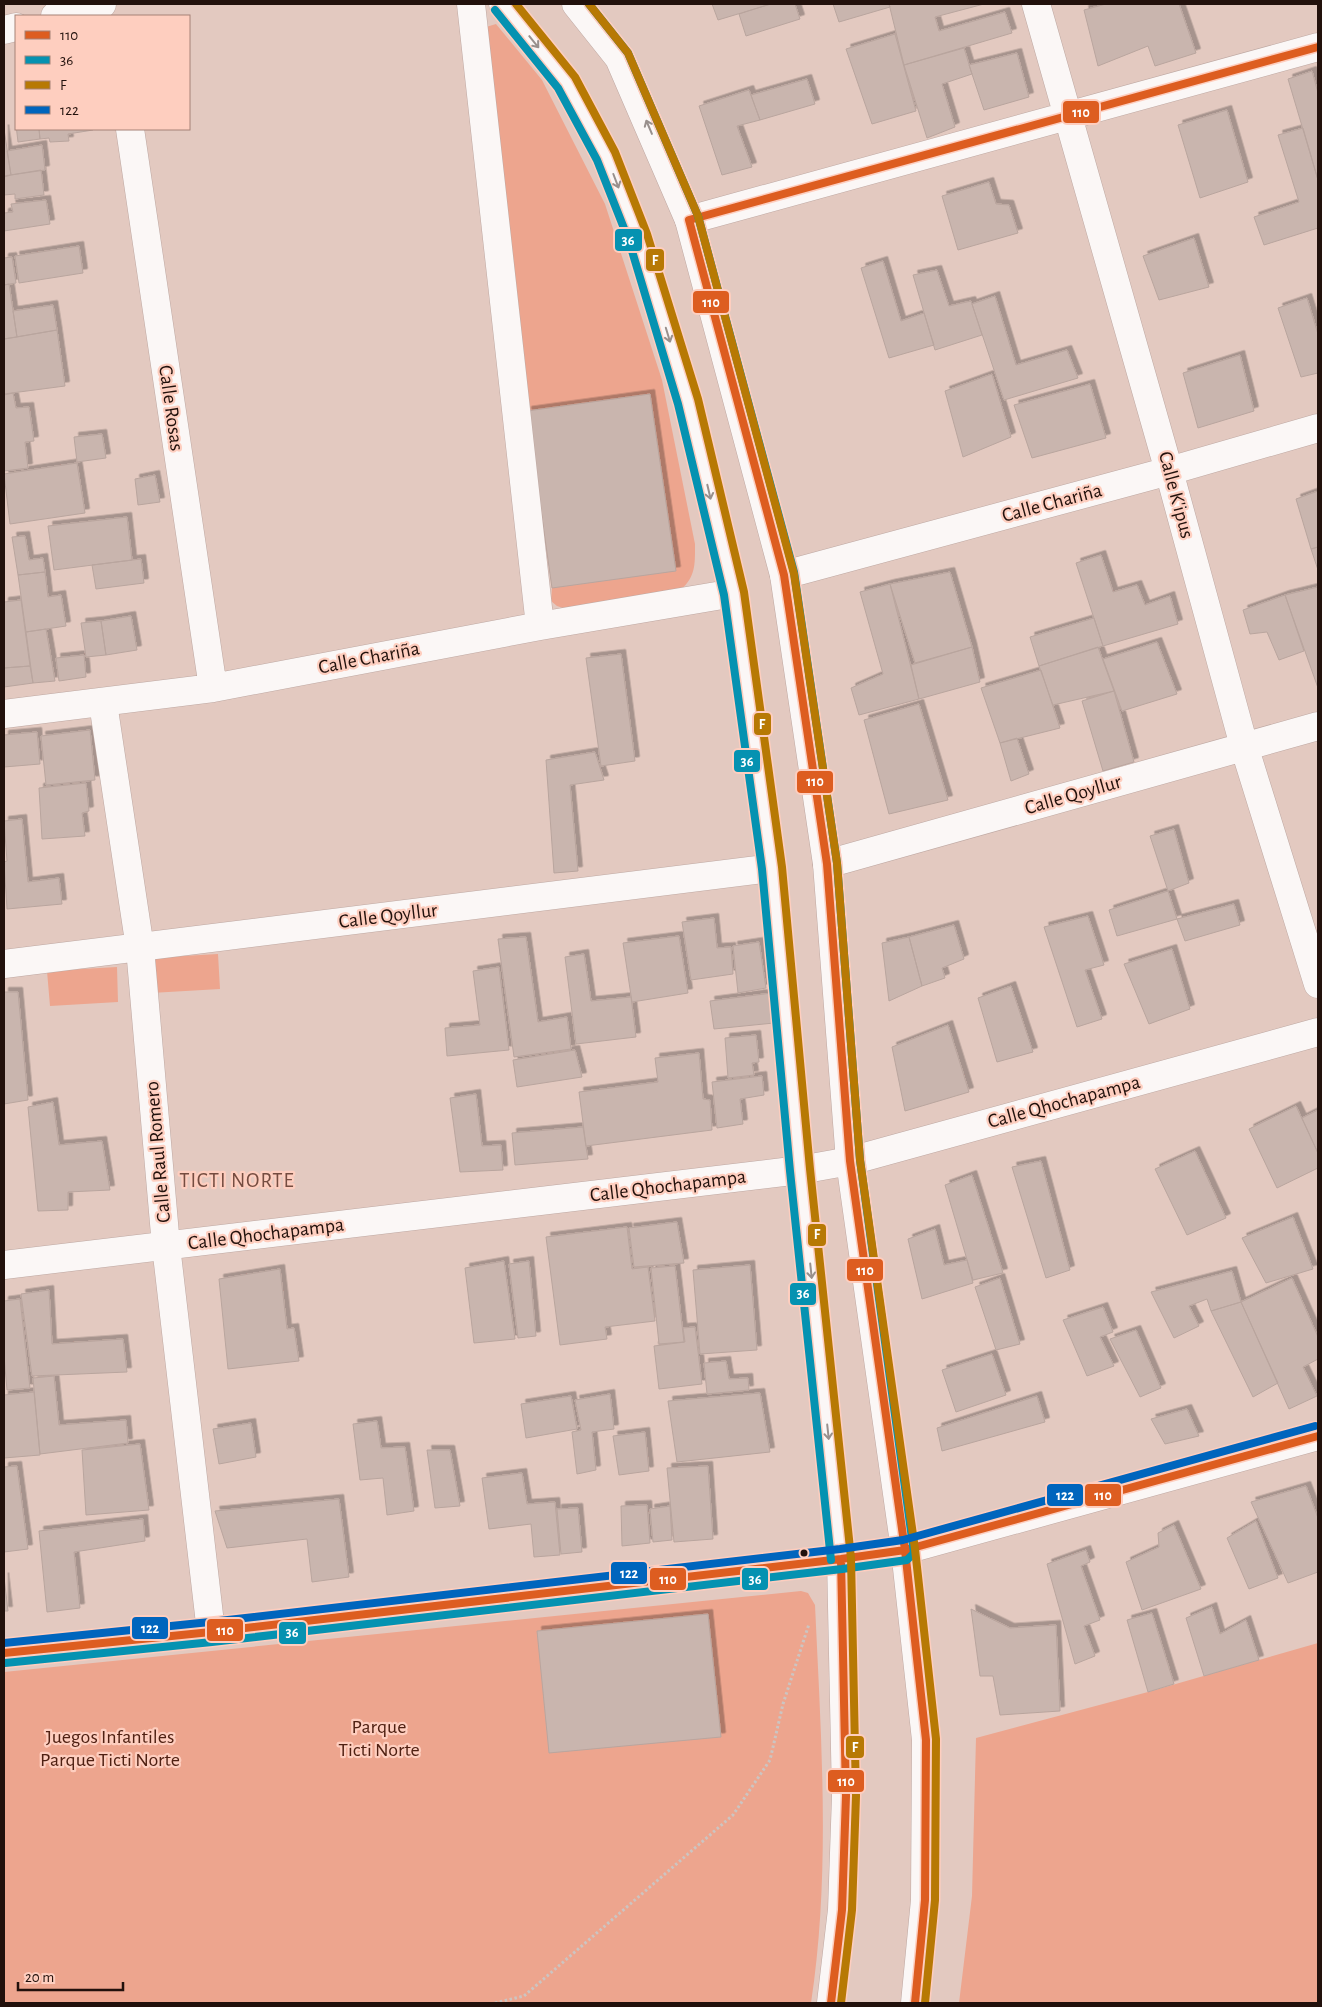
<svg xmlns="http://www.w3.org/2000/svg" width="1322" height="2007" font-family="'Alegreya Sans',sans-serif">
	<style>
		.green { fill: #eda58e }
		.building { fill: #c9b5ae; stroke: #b9a59e; filter: url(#shadow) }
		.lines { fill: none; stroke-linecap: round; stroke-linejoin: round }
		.street-casing { stroke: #bea8a2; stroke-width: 29 }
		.secondary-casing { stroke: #bea8a2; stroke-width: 29 }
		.path { stroke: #ccc5c2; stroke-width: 3; stroke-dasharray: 2.5 2.5; stroke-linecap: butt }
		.street { stroke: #fbf7f6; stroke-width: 28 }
		.secondary { stroke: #fbf7f6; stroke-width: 28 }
		.bus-1-casing { stroke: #fecebf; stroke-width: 11 }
		.bus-2-casing { stroke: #fecebf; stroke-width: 11 }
		.bus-3-casing { stroke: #fecebf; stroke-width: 11 }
		.bus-4-casing { stroke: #fecebf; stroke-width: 11 }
		.bus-1 { stroke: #dd5d20; stroke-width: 8 }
		.bus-2 { stroke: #0592b1; stroke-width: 8 }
		.bus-3 { stroke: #b77904; stroke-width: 8 }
		.bus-4 { stroke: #0065bd; stroke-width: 8 }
		.oneway { stroke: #99908d }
		.bus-dot { fill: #22110c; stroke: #fecebf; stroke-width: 2 }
		.labels { text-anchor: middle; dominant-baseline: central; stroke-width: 4.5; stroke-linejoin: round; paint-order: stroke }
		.street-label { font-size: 20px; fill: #22110c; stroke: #fecebf }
		.park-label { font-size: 20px; fill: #4f2012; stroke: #fecebf }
		.neighbourhood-label { font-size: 21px; letter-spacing: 1px; fill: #754c40; stroke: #fecebf }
		.line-badge { stroke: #fecebf; stroke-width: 2 }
		.badge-label { font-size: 14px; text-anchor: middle; font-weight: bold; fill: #fff }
	</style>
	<defs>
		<filter id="shadow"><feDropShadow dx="4.5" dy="-4.5" stdDeviation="0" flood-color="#0004"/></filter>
	</defs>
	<rect width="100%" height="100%" fill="#e3c9c0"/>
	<path class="green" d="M496,24L542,80L605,204L662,380L695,544C695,565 696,578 678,592L566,609L557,606L551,601L552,588L527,411L486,27Z
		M218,954L220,989L151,993L149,958Z
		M117,967L118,1002L50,1006L47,971Z
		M801,1591L808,1593L815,1605C821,1737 831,1872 811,2003H4V1672Z
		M1318,1643V2003H959L972,1896L976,1738L1148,1692Z"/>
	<path class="building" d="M712,4H771L718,20Z
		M770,4H795L800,19L746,36L739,14Z
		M833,4H889L890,7L839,22Z
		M889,4H984L935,17L939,31L1005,12L1012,33L904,65Z
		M1106,4H1179L1196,53L1155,66L1148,46L1098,66L1084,10Z
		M895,34L916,111L872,124L846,49Z
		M964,48L972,74L942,84L955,127L927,138L904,65Z
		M1017,53L1029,97L984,110L969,65Z
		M1312,71L1318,93V180L1288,79Z
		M807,79L815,104L760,120L751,95Z
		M749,90L760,120L737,126L752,167L722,175L699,106Z
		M1227,110L1248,182L1200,198L1178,125Z
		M16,125V129H39L40,139L18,142Z
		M1303,128L1318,180V228L1264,245L1254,217L1299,202L1278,135Z
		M4,129L11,175L4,177Z
		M39,129H92L93,130L68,134L69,141L50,142L49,138L40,139Z
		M42,145L45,170L11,175L7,151Z
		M41,170L44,195L15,199V194L4,195V176Z
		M989,182L996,204L1009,205L1018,233L958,250L942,196Z
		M46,200L50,224L4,231V213L13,212L11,204Z
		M1194,238L1209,287L1159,300L1143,256Z
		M79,246L83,273L19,283L15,256Z
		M12,257L16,283L4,285V258Z
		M883,261L901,321L924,313L934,345L889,358L861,268Z
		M937,270L949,306L971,301L982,335L935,350L913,275Z
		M9,284L17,337L4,339V285Z
		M995,296L1016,365L1067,350L1078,378L1004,400L972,304Z
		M1307,298L1318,334V373L1301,377L1278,308Z
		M53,305L57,330L17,337L13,311Z
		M57,330L65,386L4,394V339Z
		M1240,355L1254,411L1198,428L1183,373Z
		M992,374L1011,437L963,457L945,391Z
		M1090,384L1106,438L1032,458L1014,405Z
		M13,393L16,408L29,407L34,441L25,442L28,468L4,471V395Z
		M650,394L676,571L552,588L527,411Z
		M102,434L106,458L77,462L74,437Z
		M77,463L85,513L10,524L4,474Z
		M155,475L160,502L138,505L135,479Z
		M1318,491V547L1311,549L1296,499Z
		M127,517L132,560L54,570L48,526Z
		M25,536L29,560L43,558L45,572L18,575L12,537Z
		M1318,547V570L1311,549Z
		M1101,555L1113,592L1137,585L1145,605L1170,596L1178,624L1103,646L1076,563Z
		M141,559L144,583L96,589L92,565Z
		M45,572L48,597L61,595L66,626L26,632L18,575Z
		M950,572L972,647L915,663L890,584Z
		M890,584L919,699L859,715L851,688L883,674L860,592Z
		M1318,587V688L1285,595Z
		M1285,595L1304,651L1279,660L1267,632L1250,634L1243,610Z
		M21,600L30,666L4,668V602Z
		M131,616L137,650L106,655L101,621Z
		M1094,618L1103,646L1039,666L1030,637Z
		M101,621L106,655L86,657L81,623Z
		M46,629L55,681L33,683L26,632Z
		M1157,642L1177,694L1122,711L1103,659Z
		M972,647L980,682L919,699L911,665Z
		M1098,647L1114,691L1053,705L1039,666Z
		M621,654L635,761L601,766L586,658Z
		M84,655L86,677L59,681L56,658Z
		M30,666L33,683L4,687V668Z
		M1041,670L1060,728L1000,743L981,688Z
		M1114,691L1134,762L1103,771L1082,701Z
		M919,704L948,800L889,814L864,720Z
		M90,730L95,780L46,785L41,736Z
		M37,732L40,764L4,767V735Z
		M1017,738L1029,774L1011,781L1000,743Z
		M595,752L604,780L570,785L578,871L554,873L546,760Z
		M86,783L89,811L82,813L85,836L42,839L39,788Z
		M22,819L28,882L59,878L62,904L7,909L4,862L7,861L4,821Z
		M1174,829L1189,883L1168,891L1150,836Z
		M1168,891L1177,919L1117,936L1109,910Z
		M1234,904L1240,925L1185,941L1177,919Z
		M1088,916L1104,965L1085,970L1102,1019L1077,1027L1044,927Z
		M714,918L717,948L731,947L733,974L691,980L682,922Z
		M954,925L964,959L942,968L945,978L922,986L909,937Z
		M679,936L688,993L632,1002L623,943Z
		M526,937L538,1022L567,1017L571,1049L514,1057L498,939Z
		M909,937L922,986L889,1001L882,943Z
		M759,942L766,988L738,993L733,946Z
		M1172,949L1190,1009L1149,1024L1124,964Z
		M584,954L591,1001L631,997L636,1037L576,1044L565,957Z
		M499,967L509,1050L447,1056L445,1028L480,1025L473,971Z
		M1011,986L1033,1052L997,1062L978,998Z
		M4,992H18L28,1100L4,1104Z
		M772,993L774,1023L714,1029L710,1001Z
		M948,1025L969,1092L905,1111L892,1047Z
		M756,1035L759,1062L752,1063L754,1075L728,1078L725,1038Z
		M575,1050L582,1077L517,1087L513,1060Z
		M699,1053L703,1099L710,1100L712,1130L586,1146L579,1092L658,1082L655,1058Z
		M762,1076L764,1095L740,1099L743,1124L717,1128L712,1082Z
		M476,1094L482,1146L501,1145L503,1170L460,1172L450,1098Z
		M53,1102L59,1145L102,1141L110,1190L68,1192V1210L38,1211L28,1107Z
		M1296,1106L1318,1153V1168L1277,1188L1249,1129Z
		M1318,1110V1153L1302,1118Z
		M583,1127L588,1159L515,1165L512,1133Z
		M1195,1151L1226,1218L1187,1235L1155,1169Z
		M1041,1161L1070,1270L1046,1278L1012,1167Z
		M972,1175L1003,1273L973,1280L945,1185Z
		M1293,1217L1313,1269L1266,1283L1242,1238Z
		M677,1222L684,1263L634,1267L629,1228Z
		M627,1227L632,1269L648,1267L655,1321L605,1327L607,1339L560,1345L546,1237Z
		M935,1229L944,1265L967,1260L973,1283L922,1299L908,1239Z
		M504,1261L515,1339L474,1343L465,1268Z
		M529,1261L536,1336L518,1338L509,1264Z
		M750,1265L757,1350L700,1354L693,1270Z
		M675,1266L684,1342L659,1344L651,1268Z
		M280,1269L287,1329L294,1328L299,1361L228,1369L219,1279Z
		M1232,1271L1241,1302L1211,1311L1207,1299L1189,1306L1199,1326L1174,1338L1151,1292Z
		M1000,1278L1020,1344L996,1350L975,1287Z
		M1292,1278L1318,1337V1359L1303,1367L1317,1396L1289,1409L1241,1302Z
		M49,1290L52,1344L123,1339L127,1372L32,1376L21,1294Z
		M20,1299L30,1388L7,1390L4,1356V1301Z
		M1241,1302L1278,1383L1253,1397L1211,1311Z
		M1103,1307L1113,1332L1100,1337L1114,1366L1087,1376L1063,1320Z
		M695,1327L702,1384L659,1389L654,1346L685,1342L683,1328Z
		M1136,1330L1161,1388L1140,1397L1110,1339Z
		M992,1354L1006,1395L956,1412L942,1370Z
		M726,1361L729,1379L748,1378L749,1390L707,1394L704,1363Z
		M54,1376L59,1425L126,1420L128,1443L40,1454L33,1378Z
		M34,1392L40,1455L4,1458V1395Z
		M760,1393L770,1452L677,1462L668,1401Z
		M610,1394L614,1429L592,1432L596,1470L577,1474L572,1432L581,1430L575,1400Z
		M571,1396L577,1429L526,1438L521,1404Z
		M1037,1396L1045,1422L942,1451L937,1428Z
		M1187,1409L1199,1436L1165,1444L1151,1419Z
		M377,1421L381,1448L405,1447L414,1511L387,1515L383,1478L360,1480L353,1424Z
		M251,1423L256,1457L219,1464L213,1429Z
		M645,1432L649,1471L619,1475L613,1436Z
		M140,1444L149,1510L86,1515L82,1450Z
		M427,1450H450L460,1506L435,1508Z
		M17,1466L28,1549L4,1552V1467Z
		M708,1466L713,1539L674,1542L667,1468Z
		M522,1473L527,1504L555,1502L560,1555L534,1557L531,1524L489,1529L482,1478Z
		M1306,1486L1318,1518V1572L1288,1583L1251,1502Z
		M339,1499L349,1577L312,1582L307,1539L227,1548L215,1511Z
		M647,1505L650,1543L622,1546L621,1506Z
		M670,1506L672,1540L653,1542L650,1509Z
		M578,1508L582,1552L561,1554L557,1509Z
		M143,1519L145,1541L74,1552L80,1608L47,1612L39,1531Z
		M1256,1521L1278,1578L1249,1589L1227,1538Z
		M1174,1525L1201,1589L1142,1610L1126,1562L1159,1547L1158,1533Z
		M1086,1550L1090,1562L1081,1566L1100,1620L1084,1626L1095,1656L1075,1664L1047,1564Z
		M4,1577L8,1611H4Z
		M1212,1607L1220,1634L1246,1620L1259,1660L1204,1676L1186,1618Z
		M971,1609L1010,1628L1056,1625L1060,1711L1000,1715L993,1676H980Z
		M1152,1613L1174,1684L1148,1692L1127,1620Z
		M708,1614L721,1737L549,1753L537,1631Z"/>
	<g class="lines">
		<defs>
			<path id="street" d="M471,4L540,626
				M1036,4L1169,471L1244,746L1318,984
				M55,16L102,4
				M4,30L16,27
				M130,129L213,688
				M689,220L1318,47
				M784,575L1169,471L1318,428
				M103,703L140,948L166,1246L211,1632
				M4,714L213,688L540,626L734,593
				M827,864L1318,726
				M4,964L772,868
				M850,1161L1318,1032
				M4,1653L211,1632L841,1559"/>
			<path id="secondary" d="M503,4L566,82L606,156L638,238L688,401L734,593L772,868L800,1170L841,1559L846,1796L842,1910L831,2003
				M576,4L619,58L689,220L784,575L827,864L850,1161L905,1550L926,1740L925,1900L915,2003
				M4,1265L800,1170L850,1161
				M841,1559L905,1550L1318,1436"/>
		</defs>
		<use href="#street" class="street-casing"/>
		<use href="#secondary" class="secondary-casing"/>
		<path class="path" d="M495,2003L524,1996L733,1815L770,1760L783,1704L809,1624"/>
		<use href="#street" class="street"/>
		<use href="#secondary" class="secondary"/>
		<defs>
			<path id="bus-1" d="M4,1653L211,1632L841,1559L905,1550L1318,1436
				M831,2003L842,1910L846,1796L841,1559
				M915,2003L925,1900L926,1740L905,1550L850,1161L827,864L784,575L689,220L1318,47"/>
			<path id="bus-2" d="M495,10L558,88L597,160L629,241L678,404L724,595L762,869L790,1171L831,1560
				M5,1663L212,1642L842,1569L907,1560L914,1553L860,1160L837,863L794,572L698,216L628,53L589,4"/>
			<path id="bus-3" d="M516,4L575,77L615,152L647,234L698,399L744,592L782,867L810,1169L851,1558L856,1796L852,1910L841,2003
				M589,4L628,53L698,216L794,574L837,863L860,1160L915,1549L936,1739L935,1900L925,2003"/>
			<path id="bus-4" d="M4,1643L210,1622L840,1549L903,1540L1315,1426"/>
		</defs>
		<use href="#bus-1" class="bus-1-casing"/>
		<use href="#bus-2" class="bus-2-casing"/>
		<use href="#bus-3" class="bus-3-casing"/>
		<use href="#bus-4" class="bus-4-casing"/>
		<use href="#bus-1" class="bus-1"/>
		<use href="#bus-2" class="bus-2"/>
		<use href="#bus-3" class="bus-3"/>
		<use href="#bus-4" class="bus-4"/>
	</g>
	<defs><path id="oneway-shaft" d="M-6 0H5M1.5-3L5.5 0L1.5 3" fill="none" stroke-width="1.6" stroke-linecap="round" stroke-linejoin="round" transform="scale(1.25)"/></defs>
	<g class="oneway">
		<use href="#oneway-shaft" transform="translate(534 42) rotate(51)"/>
		<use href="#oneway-shaft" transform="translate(649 127) rotate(-113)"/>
		<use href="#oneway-shaft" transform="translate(616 181) rotate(69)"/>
		<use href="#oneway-shaft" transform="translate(668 335) rotate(73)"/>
		<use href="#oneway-shaft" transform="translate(709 492) rotate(77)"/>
		<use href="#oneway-shaft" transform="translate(811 1271) rotate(84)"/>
		<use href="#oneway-shaft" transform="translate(828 1432) rotate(84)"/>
	</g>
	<circle class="bus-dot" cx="804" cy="1553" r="4.5"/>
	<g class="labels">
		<g class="street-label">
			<text transform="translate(171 408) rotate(82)">Calle Rosas</text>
			<text transform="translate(1176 495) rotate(75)">Calle K'ipus</text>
			<text transform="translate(1052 503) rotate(-15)">Calle Chariña</text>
			<text transform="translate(369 658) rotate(-11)">Calle Chariña</text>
			<text transform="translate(1073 795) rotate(-16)">Calle Qoyllur</text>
			<text transform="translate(388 916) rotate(-7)">Calle Qoyllur</text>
			<text transform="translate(1064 1102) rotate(-15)">Calle Qhochapampa</text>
			<text transform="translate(158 1152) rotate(-95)">Calle Raul Romero</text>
			<text transform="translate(668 1186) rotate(-7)">Calle Qhochapampa</text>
			<text transform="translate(266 1234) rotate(-7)">Calle Qhochapampa</text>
		</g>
		<g class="park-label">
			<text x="379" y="1727">Parque<tspan x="379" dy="23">Ticti Norte</tspan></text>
			<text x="110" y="1737">Juegos Infantiles<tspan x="110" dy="23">Parque Ticti Norte</tspan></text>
		</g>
		<g class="neighbourhood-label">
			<text x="237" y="1180">TICTI NORTE</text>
		</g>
	</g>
	<g class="line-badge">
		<rect x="1062" y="100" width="38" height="24" rx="5" fill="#dd5d20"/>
		<rect x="614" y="228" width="29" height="24" rx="5" fill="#0592b1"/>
		<rect x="645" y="248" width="20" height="24" rx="5" fill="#b77904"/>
		<rect x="692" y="290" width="38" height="24" rx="5" fill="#dd5d20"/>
		<rect x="753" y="712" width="19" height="24" rx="5" fill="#b77904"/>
		<rect x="733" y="749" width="28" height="24" rx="5" fill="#0592b1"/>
		<rect x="796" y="770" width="38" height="24" rx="5" fill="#dd5d20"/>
		<rect x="807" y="1223" width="20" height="24" rx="5" fill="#b77904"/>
		<rect x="846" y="1258" width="38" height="24" rx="5" fill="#dd5d20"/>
		<rect x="789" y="1282" width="28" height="24" rx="5" fill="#0592b1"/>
		<rect x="1084" y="1483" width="38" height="24" rx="5" fill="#dd5d20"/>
		<rect x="1046" y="1483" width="38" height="24" rx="5" fill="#0065bd"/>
		<rect x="610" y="1561" width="38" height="24" rx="5" fill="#0065bd"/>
		<rect x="741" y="1567" width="28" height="24" rx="5" fill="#0592b1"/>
		<rect x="649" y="1567" width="38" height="24" rx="5" fill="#dd5d20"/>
		<rect x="131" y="1616" width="38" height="24" rx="5" fill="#0065bd"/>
		<rect x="206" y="1618" width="38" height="24" rx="5" fill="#dd5d20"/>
		<rect x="278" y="1621" width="29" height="24" rx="5" fill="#0592b1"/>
		<rect x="845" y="1735" width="20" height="24" rx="5" fill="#b77904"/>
		<rect x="827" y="1769" width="38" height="24" rx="5" fill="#dd5d20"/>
	</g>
	<g class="badge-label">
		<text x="1081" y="117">110</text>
		<text x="628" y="245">36</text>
		<text x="655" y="265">F</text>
		<text x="711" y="307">110</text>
		<text x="762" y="729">F</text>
		<text x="747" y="766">36</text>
		<text x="815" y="786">110</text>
		<text x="817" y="1239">F</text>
		<text x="865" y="1275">110</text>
		<text x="803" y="1298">36</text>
		<text x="1103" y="1500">110</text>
		<text x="1065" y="1500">122</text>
		<text x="629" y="1578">122</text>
		<text x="755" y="1584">36</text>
		<text x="668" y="1584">110</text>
		<text x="150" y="1633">122</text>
		<text x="225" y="1635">110</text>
		<text x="292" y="1637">36</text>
		<text x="855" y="1752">F</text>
		<text x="846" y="1786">110</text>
	</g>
	<rect width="1322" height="2007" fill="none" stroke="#22110c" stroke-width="10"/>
	<rect x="15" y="15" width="175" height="115" fill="#fecebf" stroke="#a68277"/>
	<rect x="25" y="31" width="25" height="8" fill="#dd5d20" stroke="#a68277"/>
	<text x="60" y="40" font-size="15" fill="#22110c">110</text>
	<rect x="25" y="56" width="25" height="8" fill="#0592b1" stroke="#a68277"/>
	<text x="60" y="65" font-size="15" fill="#22110c">36</text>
	<rect x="25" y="81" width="25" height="8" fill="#b77904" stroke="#a68277"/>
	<text x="60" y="90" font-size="15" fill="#22110c">F</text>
	<rect x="25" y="106" width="25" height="8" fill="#0065bd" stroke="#a68277"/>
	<text x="60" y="115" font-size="15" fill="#22110c">122</text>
	<path d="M18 1982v8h105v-8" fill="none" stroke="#22110c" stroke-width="2.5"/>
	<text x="25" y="1982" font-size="15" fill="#22110c" stroke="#fecebf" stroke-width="4" paint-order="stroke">20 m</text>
</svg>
